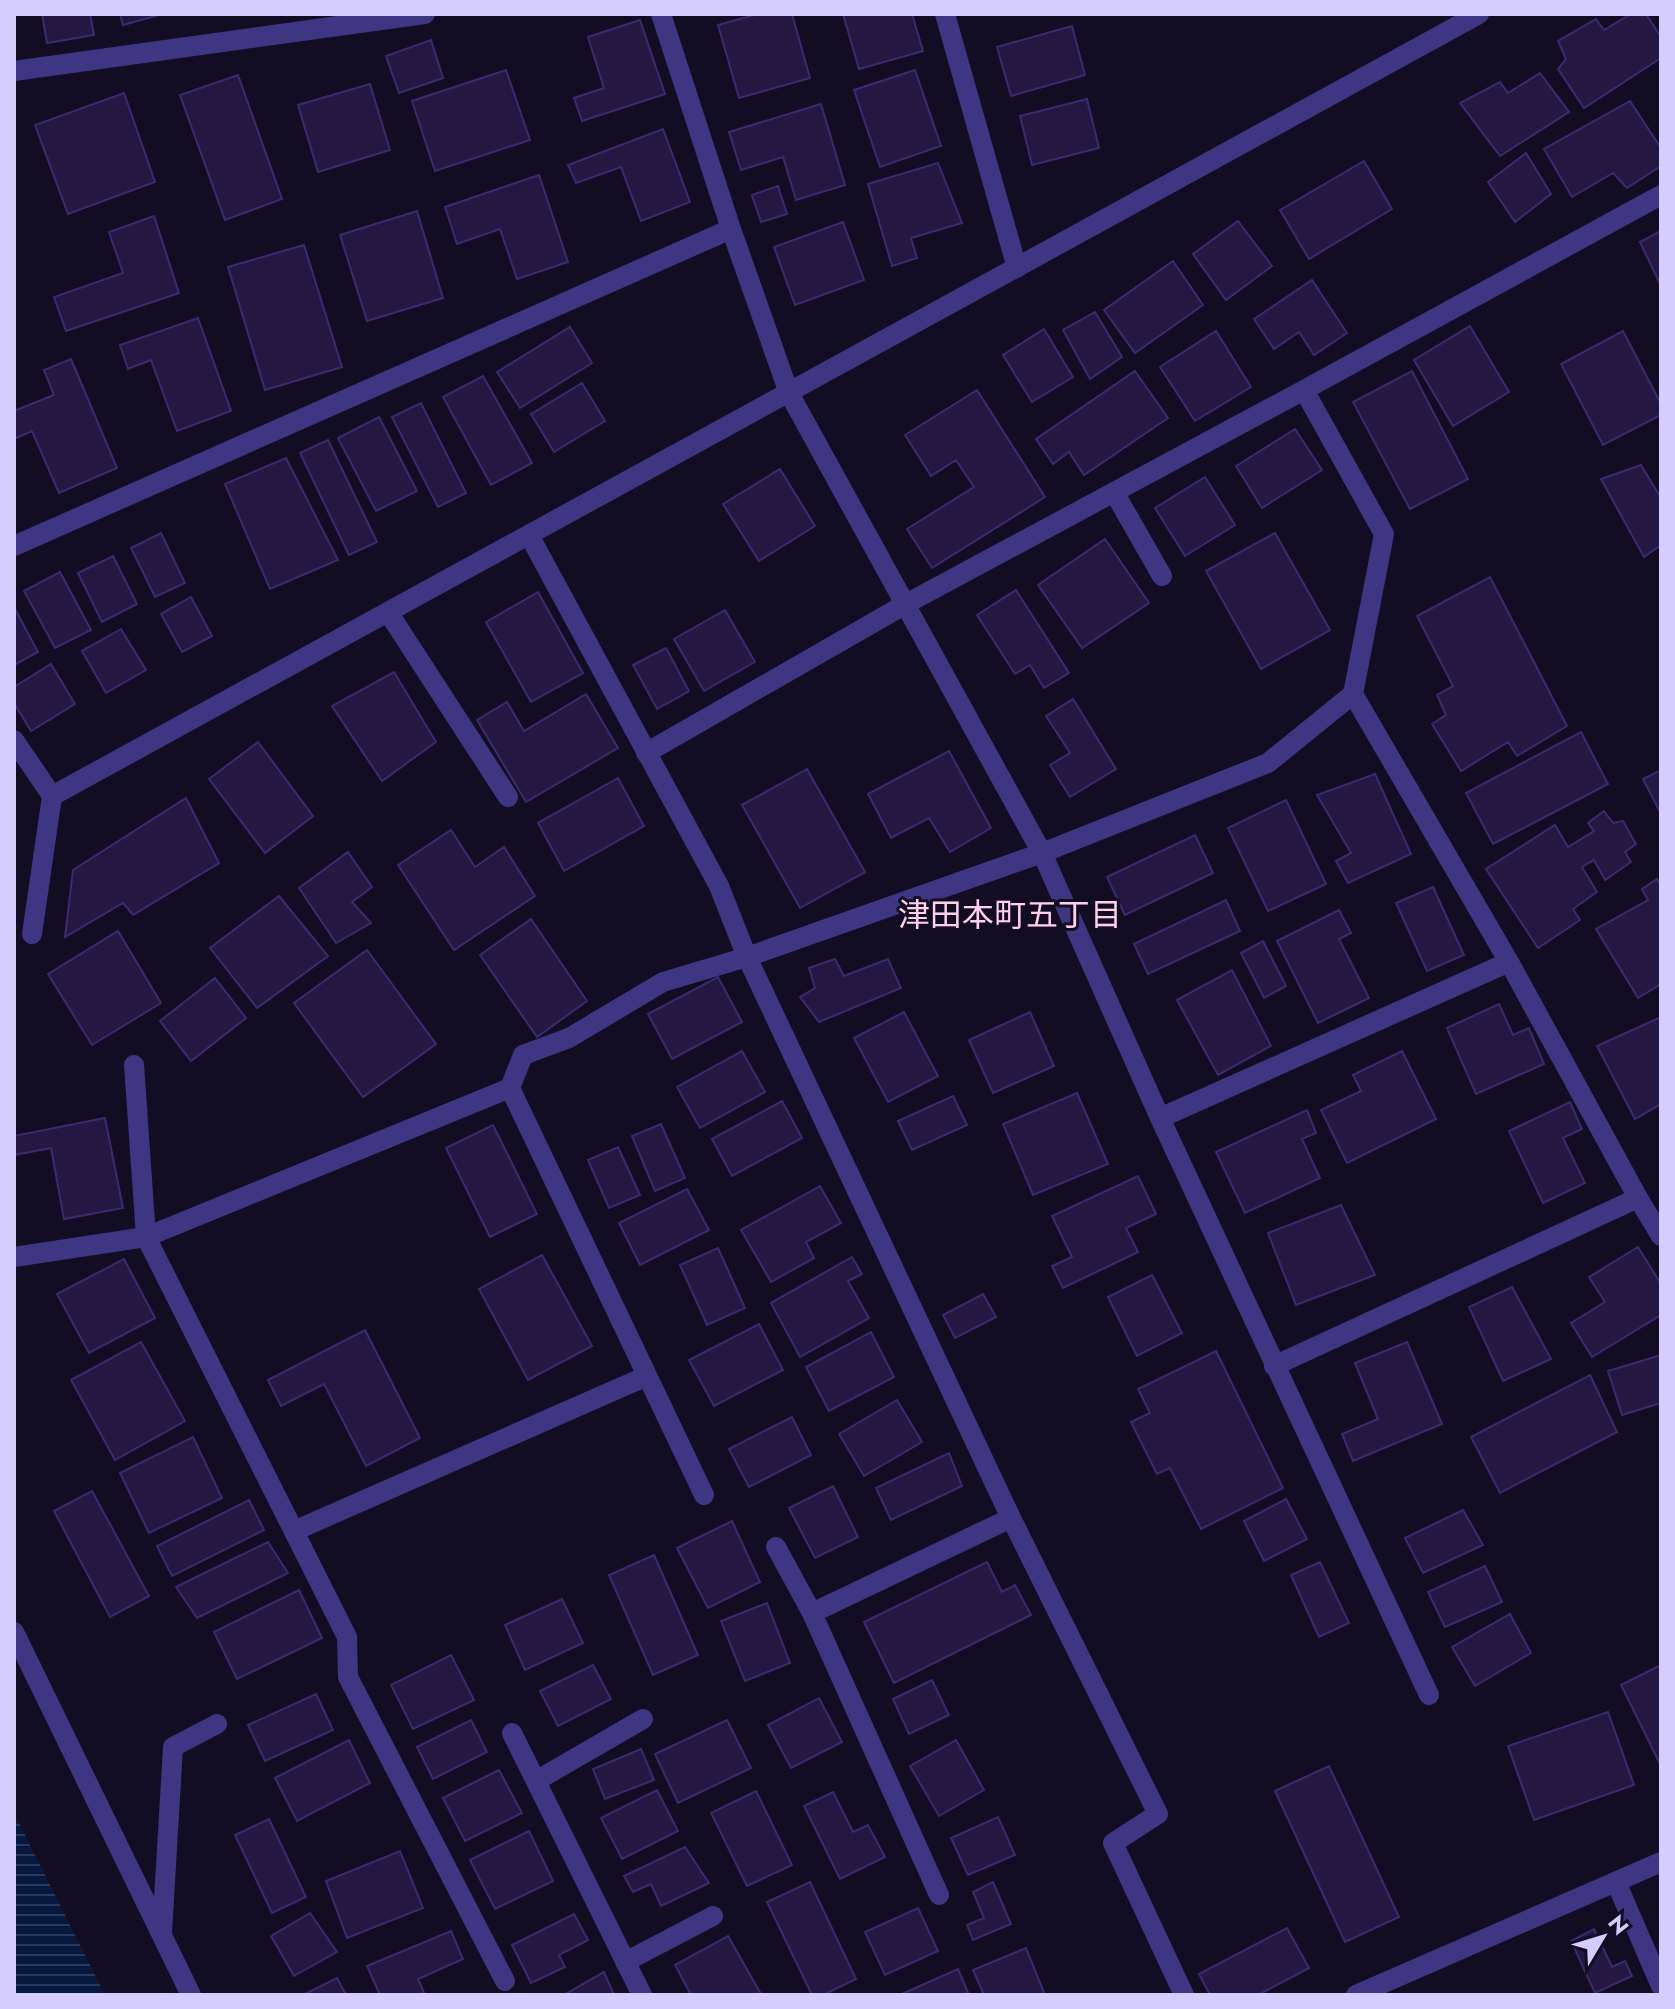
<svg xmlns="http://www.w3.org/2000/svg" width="1675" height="2009" font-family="Jost,'Noto Sans JP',sans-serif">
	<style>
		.water { fill: url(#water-rules) }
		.building { fill: #241843; stroke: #3c2a70; stroke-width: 2 }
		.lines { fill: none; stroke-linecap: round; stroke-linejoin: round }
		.lane { stroke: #3e3682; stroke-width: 20 }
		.street { stroke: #3e3682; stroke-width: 20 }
		.labels { text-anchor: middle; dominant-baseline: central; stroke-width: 6; stroke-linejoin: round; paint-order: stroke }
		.neighbourhood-label { font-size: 32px; fill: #ffcfeb; stroke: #120d22 }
	</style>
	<defs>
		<pattern id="water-rules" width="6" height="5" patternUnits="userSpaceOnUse" patternTransform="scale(2)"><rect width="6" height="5" fill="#08193f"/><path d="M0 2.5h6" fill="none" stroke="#2b395c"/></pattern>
	</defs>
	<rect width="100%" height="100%" fill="#120d22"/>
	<path class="water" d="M14,1813L105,1995H14Z"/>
	<path class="building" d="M42,14H90L94,35L47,43Z
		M120,14H163L123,25Z
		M758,14H792L810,78L739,98L718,25Z
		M843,14H912L923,51L859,69Z
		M1631,14H1646L1661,37V58L1584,108L1558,69L1566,59L1558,41L1596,19L1604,30Z
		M640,20L665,94L582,121L574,98L604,88L588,37Z
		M1072,26L1085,75L1011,96L997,47Z
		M431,40L443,78L399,93L386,56Z
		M506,70L530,140L435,171L412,101Z
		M915,70L941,146L880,167L854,90Z
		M1540,73L1569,112L1500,156L1460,103L1500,82L1508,93Z
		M238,75L282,199L225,220L180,95Z
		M370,84L390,150L318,172L298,105Z
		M124,93L155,182L68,214L35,125Z
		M1087,99L1099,148L1032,165L1020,116Z
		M1630,101L1661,148V166L1627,188L1613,173L1572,197L1544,149Z
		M821,104L845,185L796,200L783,157L741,170L729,132Z
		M663,129L690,202L641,221L621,167L576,183L568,165Z
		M1526,153L1551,194L1515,222L1488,182Z
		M1364,161L1392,209L1309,259L1280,210Z
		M938,163L962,223L911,238L917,258L892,266L868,184Z
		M539,175L568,262L517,279L500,229L457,244L445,207Z
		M778,186L787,214L761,222L752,195Z
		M417,211L443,298L367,321L340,235Z
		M154,216L179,293L66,331L54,297L123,273L109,232Z
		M1238,221L1272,266L1226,300L1193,254Z
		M843,222L864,280L795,305L774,247Z
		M1661,231V286L1640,242Z
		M304,245L342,367L265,390L228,267Z
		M1173,261L1203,305L1135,353L1104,310Z
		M1312,280L1347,333L1314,355L1299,332L1274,349L1254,319Z
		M1095,312L1122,357L1090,379L1063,330Z
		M198,318L231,411L177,431L151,360L128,369L120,345Z
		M1470,326L1509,392L1453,426L1414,360Z
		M570,327L592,363L520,408L497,372Z
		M1044,329L1073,377L1032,402L1003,355Z
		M1216,331L1251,387L1195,421L1160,367Z
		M1623,331L1661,404V415L1603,445L1561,364Z
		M71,359L117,468L59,493L32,431L14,439V411L54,395L44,370Z
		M1135,371L1168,418L1084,475L1069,452L1053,464L1036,439Z
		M1412,371L1468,479L1410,509L1353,402Z
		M483,376L532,463L491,485L443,397Z
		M582,383L605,421L554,452L531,414Z
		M977,390L1045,497L932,568L907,529L974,487L956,460L931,476L905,435Z
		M421,403L466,493L438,507L392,417Z
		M379,417L417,491L376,511L338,438Z
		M1295,429L1322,470L1262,508L1236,466Z
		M328,440L377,542L349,555L300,453Z
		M286,458L338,560L270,589L225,484Z
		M1641,465L1661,498V545L1644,557L1601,479Z
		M780,469L815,526L759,561L723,504Z
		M1205,477L1235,525L1185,556L1155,508Z
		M161,533L185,583L155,597L131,548Z
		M1275,533L1330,630L1261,669L1206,571Z
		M1105,539L1149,603L1082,648L1038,585Z
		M113,556L137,604L102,622L78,573Z
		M60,572L91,630L55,648L24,591Z
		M1490,577L1567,726L1517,756L1508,742L1461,771L1432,724L1446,715L1437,695L1453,686L1417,616Z
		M1016,590L1069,673L1044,688L1030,665L1015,674L977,615Z
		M538,592L583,673L531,702L486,622Z
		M191,597L212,636L182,652L161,614Z
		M14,607L38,652L14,665Z
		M725,610L755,662L704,691L674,639Z
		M121,629L146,670L106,693L82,651Z
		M666,648L689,691L657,709L633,665Z
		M51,664L75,704L31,731L14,703V687Z
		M394,672L436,742L382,781L332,706Z
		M586,694L618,748L526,802L477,720L507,702L524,731Z
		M1073,699L1116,769L1070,797L1050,765L1070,753L1046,716Z
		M1581,732L1608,784L1493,844L1466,793Z
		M258,742L313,816L265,853L209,779Z
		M949,751L991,828L950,852L929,818L891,838L868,794Z
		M807,769L865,872L800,908L742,805Z
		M1661,770V814L1643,779Z
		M1375,774L1411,854L1348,883L1336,861L1351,853L1317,795Z
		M618,778L644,826L564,871L538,823Z
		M186,798L219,863L133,915L123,903L65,937L73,870Z
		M1286,800L1326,884L1268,911L1228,828Z
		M1604,811L1613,823L1623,821L1636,844L1625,852L1631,862L1605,880L1594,860L1582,867L1597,892L1573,909L1580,920L1538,948L1486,869L1555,825L1568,847L1594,831L1588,823Z
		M451,830L475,867L504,847L535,896L454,950L398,865Z
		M1195,835L1213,873L1125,915L1107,877Z
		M348,852L372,887L352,902L371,923L336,943L299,888Z
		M1657,879L1661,886V984L1638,998L1596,929L1648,900L1642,889Z
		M1433,887L1464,955L1427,971L1396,903Z
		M279,896L328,956L257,1008L210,948Z
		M1226,900L1240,931L1148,974L1134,944Z
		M1339,910L1351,933L1339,939L1369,998L1318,1023L1277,941Z
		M531,919L587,1001L537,1037L480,955Z
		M118,931L161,1003L92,1045L48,974Z
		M1263,941L1286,986L1264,998L1241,953Z
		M367,950L436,1044L363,1097L294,1003Z
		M835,959L844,976L888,959L901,988L819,1022L800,997L815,988L809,968Z
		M1232,970L1271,1046L1218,1075L1177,1000Z
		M718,977L742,1022L672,1059L648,1014Z
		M215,978L246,1018L191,1061L160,1021Z
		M1499,1004L1513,1035L1529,1028L1544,1064L1476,1094L1447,1028Z
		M904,1012L938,1076L888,1102L854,1038Z
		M1030,1012L1054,1066L993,1093L969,1040Z
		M1661,1017V1104L1635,1119L1597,1046Z
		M742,1051L765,1092L700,1128L677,1087Z
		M1402,1051L1436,1119L1347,1163L1321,1110L1361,1091L1353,1075Z
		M1077,1093L1108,1164L1033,1195L1003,1124Z
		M953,1096L967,1125L912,1150L898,1121Z
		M782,1101L802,1138L732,1176L712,1139Z
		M1570,1102L1582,1129L1563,1138L1585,1183L1543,1203L1509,1131Z
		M1307,1110L1316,1133L1302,1139L1320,1178L1245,1213L1216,1152Z
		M105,1118L123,1208L64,1219L51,1148L14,1155V1136Z
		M661,1124L685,1178L655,1191L632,1136Z
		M493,1125L537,1214L490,1237L446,1148Z
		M618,1147L640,1195L609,1208L588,1160Z
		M1138,1176L1156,1214L1126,1228L1138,1252L1063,1288L1052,1266L1072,1257L1052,1216Z
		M820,1186L841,1223L806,1242L814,1258L771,1282L741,1230Z
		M687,1189L709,1230L640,1265L619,1223Z
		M1341,1205L1375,1275L1296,1305L1268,1233Z
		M1638,1247L1661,1284V1315L1592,1357L1571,1323L1605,1302L1589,1277Z
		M718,1248L745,1308L707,1325L680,1265Z
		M542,1255L592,1346L528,1380L479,1289Z
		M852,1257L862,1274L848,1281L869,1318L800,1357L771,1303Z
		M124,1259L155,1318L89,1353L57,1294Z
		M1152,1275L1182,1333L1137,1356L1108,1297Z
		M1512,1287L1551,1359L1503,1381L1469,1307Z
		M983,1294L996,1317L955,1338L943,1315Z
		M759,1324L783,1370L714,1406L689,1360Z
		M365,1330L420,1438L366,1466L324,1384L281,1406L268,1380Z
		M871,1332L894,1377L829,1411L806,1367Z
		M141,1342L185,1421L115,1460L71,1380Z
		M1407,1342L1442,1424L1353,1461L1342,1434L1378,1419L1355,1363Z
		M1216,1351L1283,1488L1201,1529L1170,1468L1157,1474L1131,1422L1150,1413L1138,1389Z
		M1661,1355V1403L1622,1415L1608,1371Z
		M1590,1375L1617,1432L1500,1493L1471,1437Z
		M897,1400L922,1442L864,1476L839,1434Z
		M792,1417L811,1455L749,1487L729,1449Z
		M193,1437L222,1498L149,1533L120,1473Z
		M949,1453L962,1486L891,1520L876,1488Z
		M833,1486L858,1537L815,1558L789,1508Z
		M92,1491L149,1596L110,1617L54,1511Z
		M1286,1499L1307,1539L1264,1561L1244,1521Z
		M249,1500L264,1530L172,1576L157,1546Z
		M1463,1510L1483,1545L1423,1573L1405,1538Z
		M732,1521L760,1582L708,1608L677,1548Z
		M268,1542L288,1573L197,1618L176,1587Z
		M654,1555L698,1655L653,1675L609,1575Z
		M987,1562L1002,1592L1015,1585L1031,1615L894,1683L864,1622Z
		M1320,1562L1349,1623L1319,1637L1291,1575Z
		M1485,1566L1502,1602L1445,1627L1428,1592Z
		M299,1590L322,1638L237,1679L214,1632Z
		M562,1599L583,1643L525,1670L505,1625Z
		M767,1603L790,1663L745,1681L721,1621Z
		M1510,1614L1531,1653L1475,1686L1452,1647Z
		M451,1655L474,1700L413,1729L391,1685Z
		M593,1665L611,1699L558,1726L540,1691Z
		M1661,1665V1766L1621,1685Z
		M932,1680L949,1715L909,1734L893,1699Z
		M316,1694L333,1730L265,1761L248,1725Z
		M819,1698L842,1742L791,1768L768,1725Z
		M1608,1712L1634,1785L1534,1820L1508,1746Z
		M471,1720L487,1752L433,1779L417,1747Z
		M727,1720L751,1768L678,1803L655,1754Z
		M349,1740L370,1783L297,1821L275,1778Z
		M956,1740L984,1790L939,1816L910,1766Z
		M641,1749L654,1780L605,1799L593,1769Z
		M1329,1766L1399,1917L1345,1942L1275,1791Z
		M499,1770L522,1813L465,1841L443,1798Z
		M657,1790L678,1831L622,1859L601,1818Z
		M756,1791L792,1865L747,1886L711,1813Z
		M833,1792L853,1832L868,1825L885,1857L840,1879L804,1806Z
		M998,1817L1015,1855L968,1875L951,1838Z
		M269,1819L306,1897L272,1913L235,1835Z
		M529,1831L553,1881L495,1909L470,1860Z
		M685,1847L709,1883L661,1906L651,1884L633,1892L624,1876Z
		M400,1851L423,1908L347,1938L326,1881Z
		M810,1882L856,1979L823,1995H812L767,1902Z
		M993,1882L1011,1924L973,1940L967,1925L984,1918L973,1892Z
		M918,1908L938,1951L885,1975L865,1932Z
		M310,1913L337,1952L294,1976L271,1936Z
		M574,1914L588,1940L559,1955L565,1967L531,1983L512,1945Z
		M1287,1928L1309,1968L1258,1995H1210L1199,1974Z
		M1594,1929L1612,1967L1625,1961L1632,1976L1595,1993L1571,1941Z
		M451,1931L463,1959L418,1979L425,1995H380L367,1966Z
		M728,1936L761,1994L691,1995L675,1965Z
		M1026,1948L1045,1995H984L973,1970Z
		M958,1969L969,1995H905L904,1993Z
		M604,1972L614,1995H564Z
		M337,1978L346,1995H303Z"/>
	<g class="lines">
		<path class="lane" d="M32,934L52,796
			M510,1088L523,1055L569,1038L663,982L747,957L719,886L529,535"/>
		<path class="street" d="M661,14L731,229L789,393L1042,853L1160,1118L1429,1695
			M945,14L1017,268
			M14,71L425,14
			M1114,492L1162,576
			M14,546L731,229
			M388,612L508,797
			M1353,694L1509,962L1638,1198L1661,1236
			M14,740L52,796L1479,14
			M646,753L904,605L1304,390L1661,195
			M134,1065L146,1237L347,1637L348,1677L505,1981
			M1160,1118L1509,962
			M14,1257L146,1237L510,1088L704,1495
			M1274,1366L1638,1198
			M294,1531L647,1376
			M776,1547L812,1613L939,1895
			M812,1613L1011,1518
			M14,1632L191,1995
			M512,1733L642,1995
			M536,1781L643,1719
			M1616,1882L1661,1986
			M162,1933L173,1747L217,1724
			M625,1962L713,1916
			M1184,1995L1113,1843L1158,1814L1011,1518L747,957L1042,853L1268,763L1353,694L1384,534L1304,390
			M1356,1995L1661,1862"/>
	</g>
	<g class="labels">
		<g class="neighbourhood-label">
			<text x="1010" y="915">津田本町五丁目</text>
		</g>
	</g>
	<rect width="1675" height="2009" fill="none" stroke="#d6cdff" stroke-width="32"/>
	<g transform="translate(1603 1937) rotate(52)" stroke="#120d22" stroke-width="6" paint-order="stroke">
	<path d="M0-6L14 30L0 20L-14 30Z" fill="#d6cdff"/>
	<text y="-12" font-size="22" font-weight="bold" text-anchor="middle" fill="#d6cdff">N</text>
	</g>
</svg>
